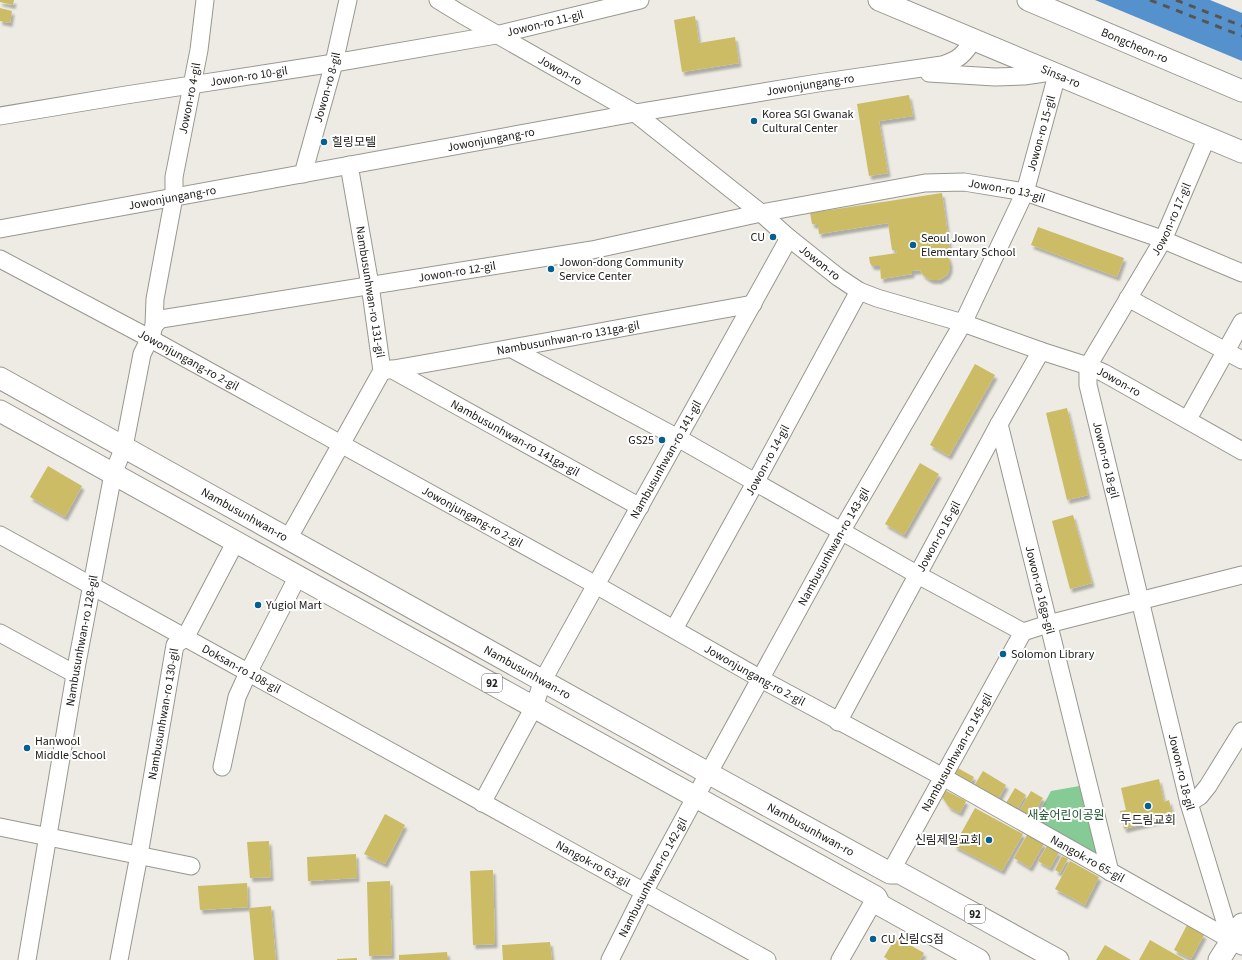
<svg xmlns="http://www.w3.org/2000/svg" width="1242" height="960" font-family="'Source Sans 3','Noto Sans KR',sans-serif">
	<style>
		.green { fill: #86cb95 }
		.water { fill: #5591cc }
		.building { fill: #ccbc66; filter: url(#shadow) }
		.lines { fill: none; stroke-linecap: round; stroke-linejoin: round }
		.minor-casing { stroke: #98978f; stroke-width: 19 }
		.major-casing { stroke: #98978f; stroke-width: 23 }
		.minor { stroke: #fff; stroke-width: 17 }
		.major { stroke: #fff; stroke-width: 21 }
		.rail { stroke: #565551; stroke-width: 3; stroke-dasharray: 7 7; stroke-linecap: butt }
		.poi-dot { fill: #055f90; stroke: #fff; stroke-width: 1.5 }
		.labels { text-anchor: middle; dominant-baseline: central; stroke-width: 4; stroke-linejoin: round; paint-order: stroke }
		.shield { fill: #fff; stroke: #636361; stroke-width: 1 }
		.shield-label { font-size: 11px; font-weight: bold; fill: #20201d }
		.street-label { font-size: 12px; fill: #20201d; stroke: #fff }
		.poi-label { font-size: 12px; fill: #20201d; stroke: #fff; text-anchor: start }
		.park-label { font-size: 12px; fill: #1d522c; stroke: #fff }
	</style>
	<defs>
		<filter id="shadow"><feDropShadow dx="2.5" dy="4" stdDeviation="1" flood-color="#0004"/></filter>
	</defs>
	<rect width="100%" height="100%" fill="#edebe3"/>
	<path class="green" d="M1085,785L1105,867L1033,824L1051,791Z"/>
	<path class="water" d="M1095,0H1210L1242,13V61Z"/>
	<path class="building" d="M0,0H14L13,5L0,2Z
		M0,8L12,11L10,23L0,21Z
		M695,16L699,43L735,37L739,63L682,72L674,20Z
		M909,95L913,116L879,121L888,173L869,176L857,104Z
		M942,193L950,250L943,251L948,256L950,262V269L947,275L939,280H931L927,278L923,275L920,270L912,271V274L881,279L880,266H872L870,263L869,257L897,253L896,250H892L888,223L819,234L818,225L812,224L810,213Z
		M1038,227L1124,258L1117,277L1031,245Z
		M975,364L995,375L949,456L930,445Z
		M1067,408L1088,495L1067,500L1046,413Z
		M920,463L939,474L904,535L885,524Z
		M48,466L82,486L65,517L30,497Z
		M1073,515L1092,583L1070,589L1052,521Z
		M954,766L974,777L970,784L950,774Z
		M983,771L1006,785L998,800L974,786Z
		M1159,779L1164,802L1169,800L1173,817L1124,829L1120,811L1126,810L1121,788Z
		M941,788L966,801L960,813L949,807L939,792Z
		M1015,788L1026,795L1017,810L1006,803Z
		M1031,791L1043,798L1032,817L1020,810Z
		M975,808L1023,834L1002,871L954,846Z
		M385,814L405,825L385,864L364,854Z
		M1027,835L1044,844L1030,868L1014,858Z
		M269,841L271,877L250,878L247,842Z
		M1047,846L1059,852L1050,868L1038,861Z
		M356,854L357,878L308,881L307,857Z
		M1062,856L1068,859L1060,873L1055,870Z
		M1070,861L1099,877L1085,905L1055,889Z
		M493,870L495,944L473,945L470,871Z
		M390,881L392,955L369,956L367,882Z
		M247,883L248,907L200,910L198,886Z
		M271,906L276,960H254L249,908Z
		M1187,925L1204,935L1191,959L1174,950Z
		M896,937L924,953L920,960H889L884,957Z
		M1150,940L1185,960H1139Z
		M550,942L552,960H503L502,945Z
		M1105,945L1131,960H1096Z
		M447,952L448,960H399V955Z
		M357,958V960H337V959Z"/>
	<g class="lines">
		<defs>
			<g id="minor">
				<path id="s1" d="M438,0L461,14L635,113L761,213L789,238L838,277L859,291L877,298L963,323L1041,351L1088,366L1104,373L1242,451"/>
				<path d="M929,73L995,77L1024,76L1051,72"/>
				<path id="s2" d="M0,116L126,95L334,63L496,35L640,0"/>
				<path id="s3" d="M303,174L334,63L348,0"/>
				<path id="s4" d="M0,229L635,113L818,83L942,65C958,60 964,55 973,40"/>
				<path id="s5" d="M0,259L149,338L596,585L761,679L943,777L1242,946"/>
				<path d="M1128,298L1242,360"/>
				<path id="s6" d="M154,325L161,319L592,250L761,213L925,183L964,182L1025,192L1159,238L1242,273"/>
				<path d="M512,349L678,438L918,575L1023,632L1048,624L1242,575"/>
				<path id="s7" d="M1088,366V385L1189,803L1231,941"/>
				<path id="s8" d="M1088,366L1163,240L1207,137"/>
				<path id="s9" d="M391,369L640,507"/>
				<path id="s10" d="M382,371C506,350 629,326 753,304"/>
				<path d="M1189,421V417L1242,322"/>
				<path id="s11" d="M999,424L1110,872"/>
				<path id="s12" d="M0,535L767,960"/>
				<path d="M288,539L382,371L370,285L349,165"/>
				<path id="s13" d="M674,629L755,483L859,291"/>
				<path d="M0,633L75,674"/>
				<path id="s14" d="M838,722L999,424L1041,351"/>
				<path d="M222,767L237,697L248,673L298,576"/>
				<path id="s15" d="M482,803L534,707L543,680L789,238"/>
				<path d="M1189,803L1200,796L1208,786L1242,731"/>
				<path d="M0,827L191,866"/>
				<path id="s16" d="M890,873L1023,632"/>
				<path id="s17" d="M27,960L77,663L113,474L124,447L142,354L152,334L154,325L155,299L174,197V177L199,50L205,0"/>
				<path id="s18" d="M119,960L139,855L175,645L185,638L236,541"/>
				<path id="s19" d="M610,960L644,892L696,796L842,530L963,323L1025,192L1057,75"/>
				<path d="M840,960L876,897"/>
			</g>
			<g id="major">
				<path id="s20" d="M879,0L1242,152"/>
				<path id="s21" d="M1028,0L1242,91"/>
				<path id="s22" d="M0,378L708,773L890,873H900L1058,960"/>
				<path d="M0,411L876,897L880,905L979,960"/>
				<path d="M1219,960L1242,924"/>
			</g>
		</defs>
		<use href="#minor" class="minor-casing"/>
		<use href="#major" class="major-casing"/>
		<use href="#minor" class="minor"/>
		<use href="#major" class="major"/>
		<path class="rail" d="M1150,0L1242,36
			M1176,0L1242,26"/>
	</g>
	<g class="poi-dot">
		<circle cx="754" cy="121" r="4"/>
		<circle cx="324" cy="142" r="4"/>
		<circle cx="773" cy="237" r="4"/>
		<circle cx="913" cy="245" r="4"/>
		<circle cx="551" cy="269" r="4"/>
		<circle cx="662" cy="440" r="4"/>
		<circle cx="258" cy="605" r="4"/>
		<circle cx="1003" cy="654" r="4"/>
		<circle cx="27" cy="748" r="4"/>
		<circle cx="1148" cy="806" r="4"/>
		<circle cx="989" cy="840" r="4"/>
		<circle cx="873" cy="939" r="4"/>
	</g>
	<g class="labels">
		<g class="shield">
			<rect x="482" y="674" width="20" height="18" rx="3"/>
			<rect x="965" y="905" width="20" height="18" rx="3"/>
		</g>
		<g class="shield-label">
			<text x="492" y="683">92</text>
			<text x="975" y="914">92</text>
		</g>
		<g class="street-label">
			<text stroke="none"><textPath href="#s2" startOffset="553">Jowon-ro 11-gil</textPath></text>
			<text stroke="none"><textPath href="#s21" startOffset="116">Bongcheon-ro</textPath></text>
			<text stroke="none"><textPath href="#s1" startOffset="141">Jowon-ro</textPath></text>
			<text stroke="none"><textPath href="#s2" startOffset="252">Jowon-ro 10-gil</textPath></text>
			<text stroke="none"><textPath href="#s20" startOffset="197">Sinsa-ro</textPath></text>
			<text stroke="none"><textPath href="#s4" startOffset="823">Jowonjungang-ro</textPath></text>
			<text stroke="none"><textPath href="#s3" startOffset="90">Jowon-ro 8-gil</textPath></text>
			<text stroke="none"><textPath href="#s17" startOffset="879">Jowon-ro 4-gil</textPath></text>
			<text stroke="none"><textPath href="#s19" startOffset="934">Jowon-ro 15-gil</textPath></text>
			<text stroke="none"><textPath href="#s4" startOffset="499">Jowonjungang-ro</textPath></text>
			<text stroke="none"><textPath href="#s6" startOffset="868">Jowon-ro 13-gil</textPath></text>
			<text stroke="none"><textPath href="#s4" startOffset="175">Jowonjungang-ro</textPath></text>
			<text stroke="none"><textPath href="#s8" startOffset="169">Jowon-ro 17-gil</textPath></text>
			<text stroke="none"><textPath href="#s1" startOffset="465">Jowon-ro</textPath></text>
			<text stroke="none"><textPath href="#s6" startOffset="309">Jowon-ro 12-gil</textPath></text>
			<text transform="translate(370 292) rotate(81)">Nambusunhwan-ro 131-gil</text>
			<text stroke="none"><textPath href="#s10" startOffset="189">Nambusunhwan-ro 131ga-gil</textPath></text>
			<text stroke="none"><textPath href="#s5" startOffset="214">Jowonjungang-ro 2-gil</textPath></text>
			<text stroke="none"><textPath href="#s1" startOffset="789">Jowon-ro</textPath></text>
			<text stroke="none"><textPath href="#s9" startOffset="142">Nambusunhwan-ro 141ga-gil</textPath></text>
			<text stroke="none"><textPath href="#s15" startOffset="390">Nambusunhwan-ro 141-gil</textPath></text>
			<text stroke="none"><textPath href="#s7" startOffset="96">Jowon-ro 18-gil</textPath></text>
			<text stroke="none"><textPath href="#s13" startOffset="193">Jowon-ro 14-gil</textPath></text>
			<text stroke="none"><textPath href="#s22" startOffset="280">Nambusunhwan-ro</textPath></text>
			<text stroke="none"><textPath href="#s5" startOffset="538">Jowonjungang-ro 2-gil</textPath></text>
			<text stroke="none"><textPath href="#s14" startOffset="211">Jowon-ro 16-gil</textPath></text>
			<text stroke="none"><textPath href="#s19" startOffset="470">Nambusunhwan-ro 143-gil</textPath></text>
			<text stroke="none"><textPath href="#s11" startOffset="171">Jowon-ro 16ga-gil</textPath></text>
			<text stroke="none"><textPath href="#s17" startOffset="324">Nambusunhwan-ro 128-gil</textPath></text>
			<text stroke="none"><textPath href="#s12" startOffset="276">Doksan-ro 108-gil</textPath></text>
			<text stroke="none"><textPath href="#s22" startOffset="604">Nambusunhwan-ro</textPath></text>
			<text stroke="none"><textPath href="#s5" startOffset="862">Jowonjungang-ro 2-gil</textPath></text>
			<text stroke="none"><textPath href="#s18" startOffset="250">Nambusunhwan-ro 130-gil</textPath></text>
			<text stroke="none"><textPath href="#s16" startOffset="138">Nambusunhwan-ro 145-gil</textPath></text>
			<text stroke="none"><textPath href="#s7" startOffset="417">Jowon-ro 18-gil</textPath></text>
			<text stroke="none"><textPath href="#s22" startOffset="928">Nambusunhwan-ro</textPath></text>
			<text stroke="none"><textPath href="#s5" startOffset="1242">Nangok-ro 65-gil</textPath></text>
			<text stroke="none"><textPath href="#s12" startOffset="678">Nangok-ro 63-gil</textPath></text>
			<text stroke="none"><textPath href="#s19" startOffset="93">Nambusunhwan-ro 142-gil</textPath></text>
		</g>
		<g class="poi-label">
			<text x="762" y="114">Korea SGI Gwanak<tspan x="762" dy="14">Cultural Center</tspan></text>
			<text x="332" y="142">힐링모텔</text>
			<text x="765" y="237" text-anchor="end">CU</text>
			<text x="921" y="238">Seoul Jowon<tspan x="921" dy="14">Elementary School</tspan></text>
			<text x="559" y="262">Jowon-dong Community<tspan x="559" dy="14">Service Center</tspan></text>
			<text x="654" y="440" text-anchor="end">GS25</text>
			<text x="266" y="605">Yugiol Mart</text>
			<text x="1011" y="654">Solomon Library</text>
			<text x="35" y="741">Hanwool<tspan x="35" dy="14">Middle School</tspan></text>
			<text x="1148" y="820" text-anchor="middle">두드림교회</text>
			<text x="981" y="840" text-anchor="end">신림제일교회</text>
			<text x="881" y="939">CU 신림CS점</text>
		</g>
		<g class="park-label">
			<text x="1066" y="815">새숲어린이공원</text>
		</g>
	</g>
</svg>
